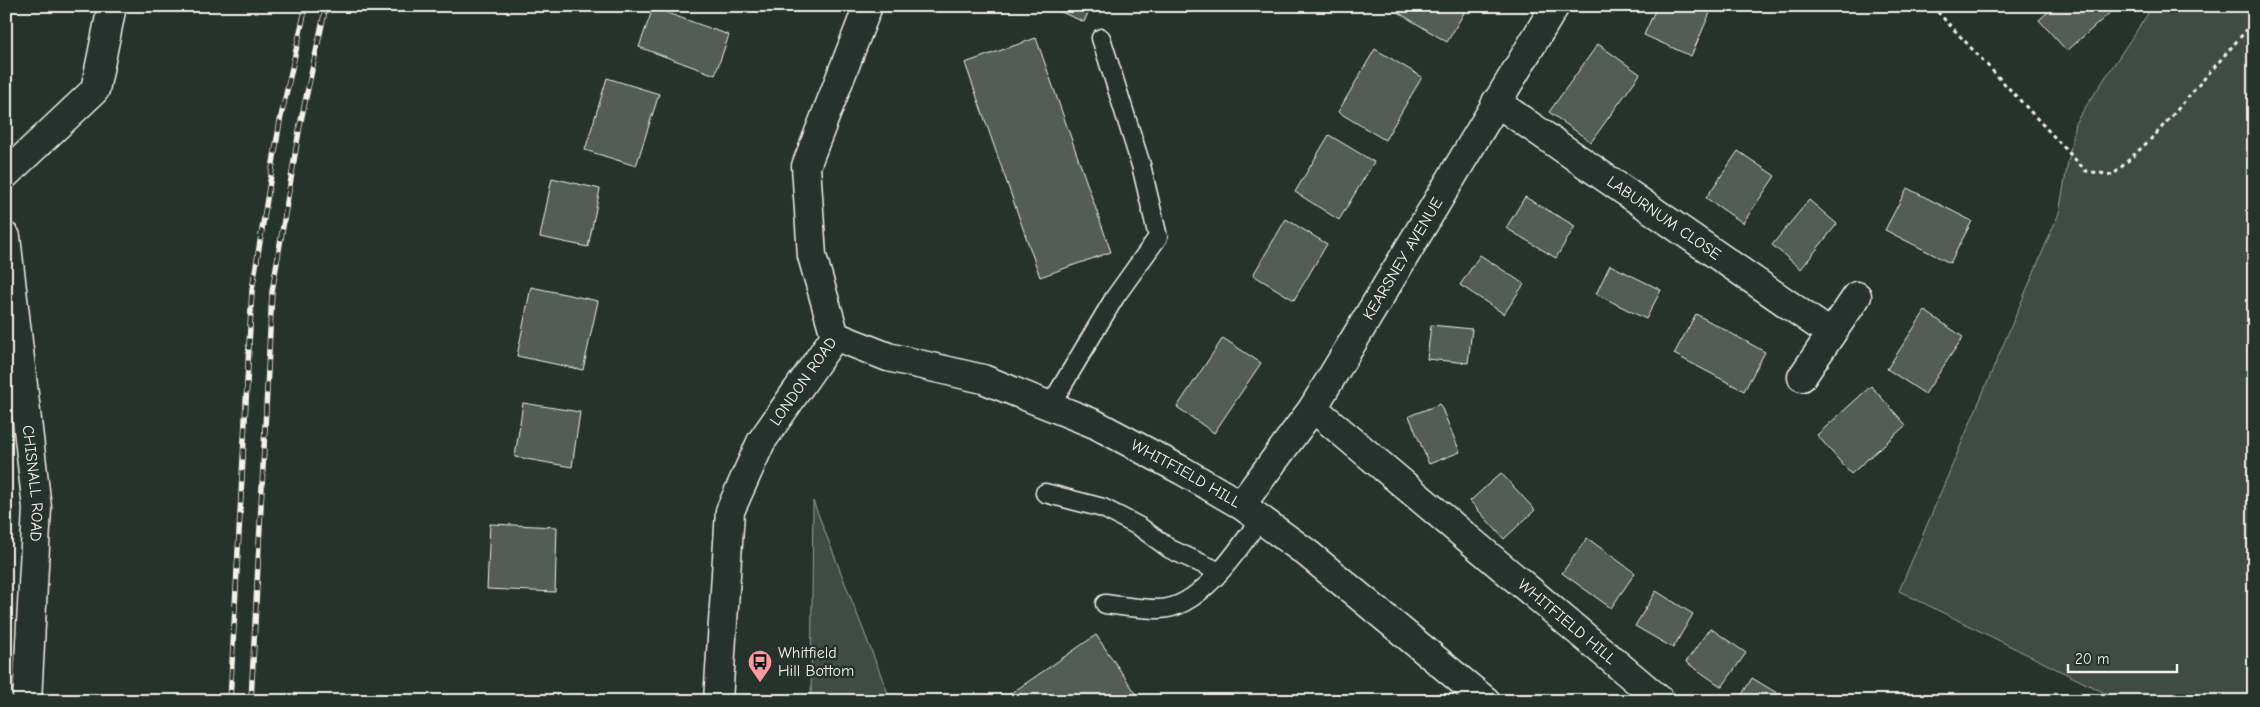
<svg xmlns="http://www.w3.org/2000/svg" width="2260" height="707" font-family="'Comic Neue',sans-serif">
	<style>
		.green { fill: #414b45; stroke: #9a9e96 }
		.building { fill: #525c55; stroke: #f4f1e8 }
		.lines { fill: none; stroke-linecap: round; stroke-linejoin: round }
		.service-casing { stroke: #f4f1e8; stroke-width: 21 }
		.minor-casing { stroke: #f4f1e8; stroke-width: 31 }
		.tertiary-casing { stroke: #f4f1e8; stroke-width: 31 }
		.primary-casing { stroke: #f4f1e8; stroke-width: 31 }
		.path { stroke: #f4f1e8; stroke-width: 3; stroke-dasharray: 4 4; stroke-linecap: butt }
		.service { stroke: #26332d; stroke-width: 18 }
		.minor { stroke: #26332d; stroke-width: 28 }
		.tertiary { stroke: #26332d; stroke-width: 28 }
		.primary { stroke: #26332d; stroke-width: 28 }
		.rail-casing { stroke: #f4f1e8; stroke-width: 5.5 }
		.rail { stroke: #26332d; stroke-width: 4; stroke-dasharray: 11; stroke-linecap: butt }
		.labels { text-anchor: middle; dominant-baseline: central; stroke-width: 5; stroke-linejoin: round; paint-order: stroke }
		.street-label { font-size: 16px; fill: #f4f1e8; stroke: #26332d }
		.poi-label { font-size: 16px; fill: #f4f1e8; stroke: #26332d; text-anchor: start }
	</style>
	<rect width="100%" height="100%" fill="#26332d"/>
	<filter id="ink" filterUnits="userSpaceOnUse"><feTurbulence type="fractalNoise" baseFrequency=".02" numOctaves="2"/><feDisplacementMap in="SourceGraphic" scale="10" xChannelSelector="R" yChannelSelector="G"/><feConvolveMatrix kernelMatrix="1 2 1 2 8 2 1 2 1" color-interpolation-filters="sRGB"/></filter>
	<g filter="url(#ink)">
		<path class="green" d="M2153,6H2254V701H2121L1899,591L2059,213L2075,123Z
			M813,501L891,701H811Z"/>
		<path class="building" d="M1047,6H1091L1084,22Z
			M1403,6H1468L1447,42L1399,13Z
			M1657,6H1713L1691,56L1644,35Z
			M2055,6H2110L2113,10L2067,51L2039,20Z
			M653,8L729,35L715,75L639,47Z
			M1036,38L1111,252L1040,277L965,63Z
			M1598,44L1640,74L1591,142L1549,112Z
			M1375,49L1422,77L1385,140L1338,112Z
			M607,78L659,94L636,166L585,150Z
			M1329,135L1374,162L1339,220L1295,192Z
			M1738,151L1775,176L1743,223L1706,198Z
			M552,178L600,189L588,247L540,237Z
			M1907,188L1972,221L1950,263L1885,230Z
			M1525,197L1575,226L1556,258L1506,228Z
			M1809,200L1837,224L1801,269L1772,245Z
			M1286,219L1327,244L1294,300L1253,275Z
			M1480,255L1524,284L1504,314L1460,285Z
			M1610,265L1661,290L1646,319L1596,294Z
			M531,287L598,301L583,370L517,356Z
			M1925,311L1963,337L1925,394L1887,369Z
			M1696,314L1765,352L1744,391L1674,354Z
			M1431,325L1472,329L1468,363L1427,359Z
			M1223,338L1261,363L1214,433L1177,407Z
			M1871,386L1906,425L1851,474L1817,435Z
			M523,403L580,412L572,467L515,457Z
			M1440,404L1460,452L1429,464L1409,416Z
			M1501,473L1535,510L1504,539L1470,501Z
			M490,524L557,527L555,592L487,589Z
			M1587,538L1635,573L1611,608L1562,573Z
			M1656,591L1693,614L1673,648L1635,626Z
			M1710,628L1746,653L1722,687L1686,662Z
			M1096,635L1141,701H1000Z
			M1752,678L1790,701H1738Z"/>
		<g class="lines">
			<defs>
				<path id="service" d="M1050,406L1115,297L1158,237L1141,165L1101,38
					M1045,493L1103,508L1140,527L1170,549L1220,572
					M1105,604C1122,606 1141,609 1159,609C1200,609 1239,549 1260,519"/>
				<g id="minor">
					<path id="s1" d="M1496,102L1831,334"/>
					<path d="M6,174L95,90L112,6"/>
					<path id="s2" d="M6,237L37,508L27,701"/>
					<path d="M1802,377L1857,296"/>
					<path id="s3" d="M1313,408L1661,701"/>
					<path id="s4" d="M1241,505L1313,408L1555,6"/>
				</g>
				<path id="tertiary" d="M835,336L812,256L806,166L868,6"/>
				<g id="primary">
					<path id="s5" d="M718,701L730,511L761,442L835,336L888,357L983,379L1095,424L1183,471L1241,505L1307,553L1486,701"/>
				</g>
			</defs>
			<use href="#service" class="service-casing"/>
			<use href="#minor" class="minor-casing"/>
			<use href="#tertiary" class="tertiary-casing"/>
			<use href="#primary" class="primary-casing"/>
			<path class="path" d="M1932,6L2086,171L2113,175L2156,134L2250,26L2254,24"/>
			<use href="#service" class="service"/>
			<use href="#minor" class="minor"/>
			<use href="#tertiary" class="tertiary"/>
			<use href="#primary" class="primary"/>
			<defs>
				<path id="rail" d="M230,701L252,290L280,121L306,6
					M251,701L272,292L300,125L326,6"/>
			</defs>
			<use href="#rail" class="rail-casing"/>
			<use href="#rail" class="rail"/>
		</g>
	</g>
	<defs>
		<symbol id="bus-pin" viewBox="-11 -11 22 30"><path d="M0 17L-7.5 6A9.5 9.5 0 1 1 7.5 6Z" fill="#ff9aa2" stroke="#26332d"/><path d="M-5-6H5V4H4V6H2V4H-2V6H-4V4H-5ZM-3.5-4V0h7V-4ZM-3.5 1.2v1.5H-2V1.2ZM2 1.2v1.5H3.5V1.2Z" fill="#111"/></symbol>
	</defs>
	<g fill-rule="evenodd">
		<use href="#bus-pin" x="746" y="648" width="28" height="38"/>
	</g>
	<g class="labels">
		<g class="street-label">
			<text stroke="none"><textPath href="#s1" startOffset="204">LABURNUM CLOSE</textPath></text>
			<text stroke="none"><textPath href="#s4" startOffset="295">KEARSNEY AVENUE</textPath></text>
			<text stroke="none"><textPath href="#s5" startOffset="340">LONDON ROAD</textPath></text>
			<text stroke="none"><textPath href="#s5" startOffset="774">WHITFIELD HILL</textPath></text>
			<text stroke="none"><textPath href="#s2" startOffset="248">CHISNALL ROAD</textPath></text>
			<text stroke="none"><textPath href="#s3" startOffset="332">WHITFIELD HILL</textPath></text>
		</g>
		<g class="poi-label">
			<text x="778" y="653">Whitfield<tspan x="778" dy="18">Hill Bottom</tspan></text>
		</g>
	</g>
	<rect width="2260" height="707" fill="none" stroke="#26332d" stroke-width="25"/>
	<rect x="12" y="12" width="2235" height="682" fill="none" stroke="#f4f1e8" stroke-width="2" filter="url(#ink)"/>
	<path d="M2068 664v8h109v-8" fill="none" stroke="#f4f1e8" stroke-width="2.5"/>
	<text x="2075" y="664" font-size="15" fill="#f4f1e8" stroke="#26332d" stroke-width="4" paint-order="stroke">20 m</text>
</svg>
